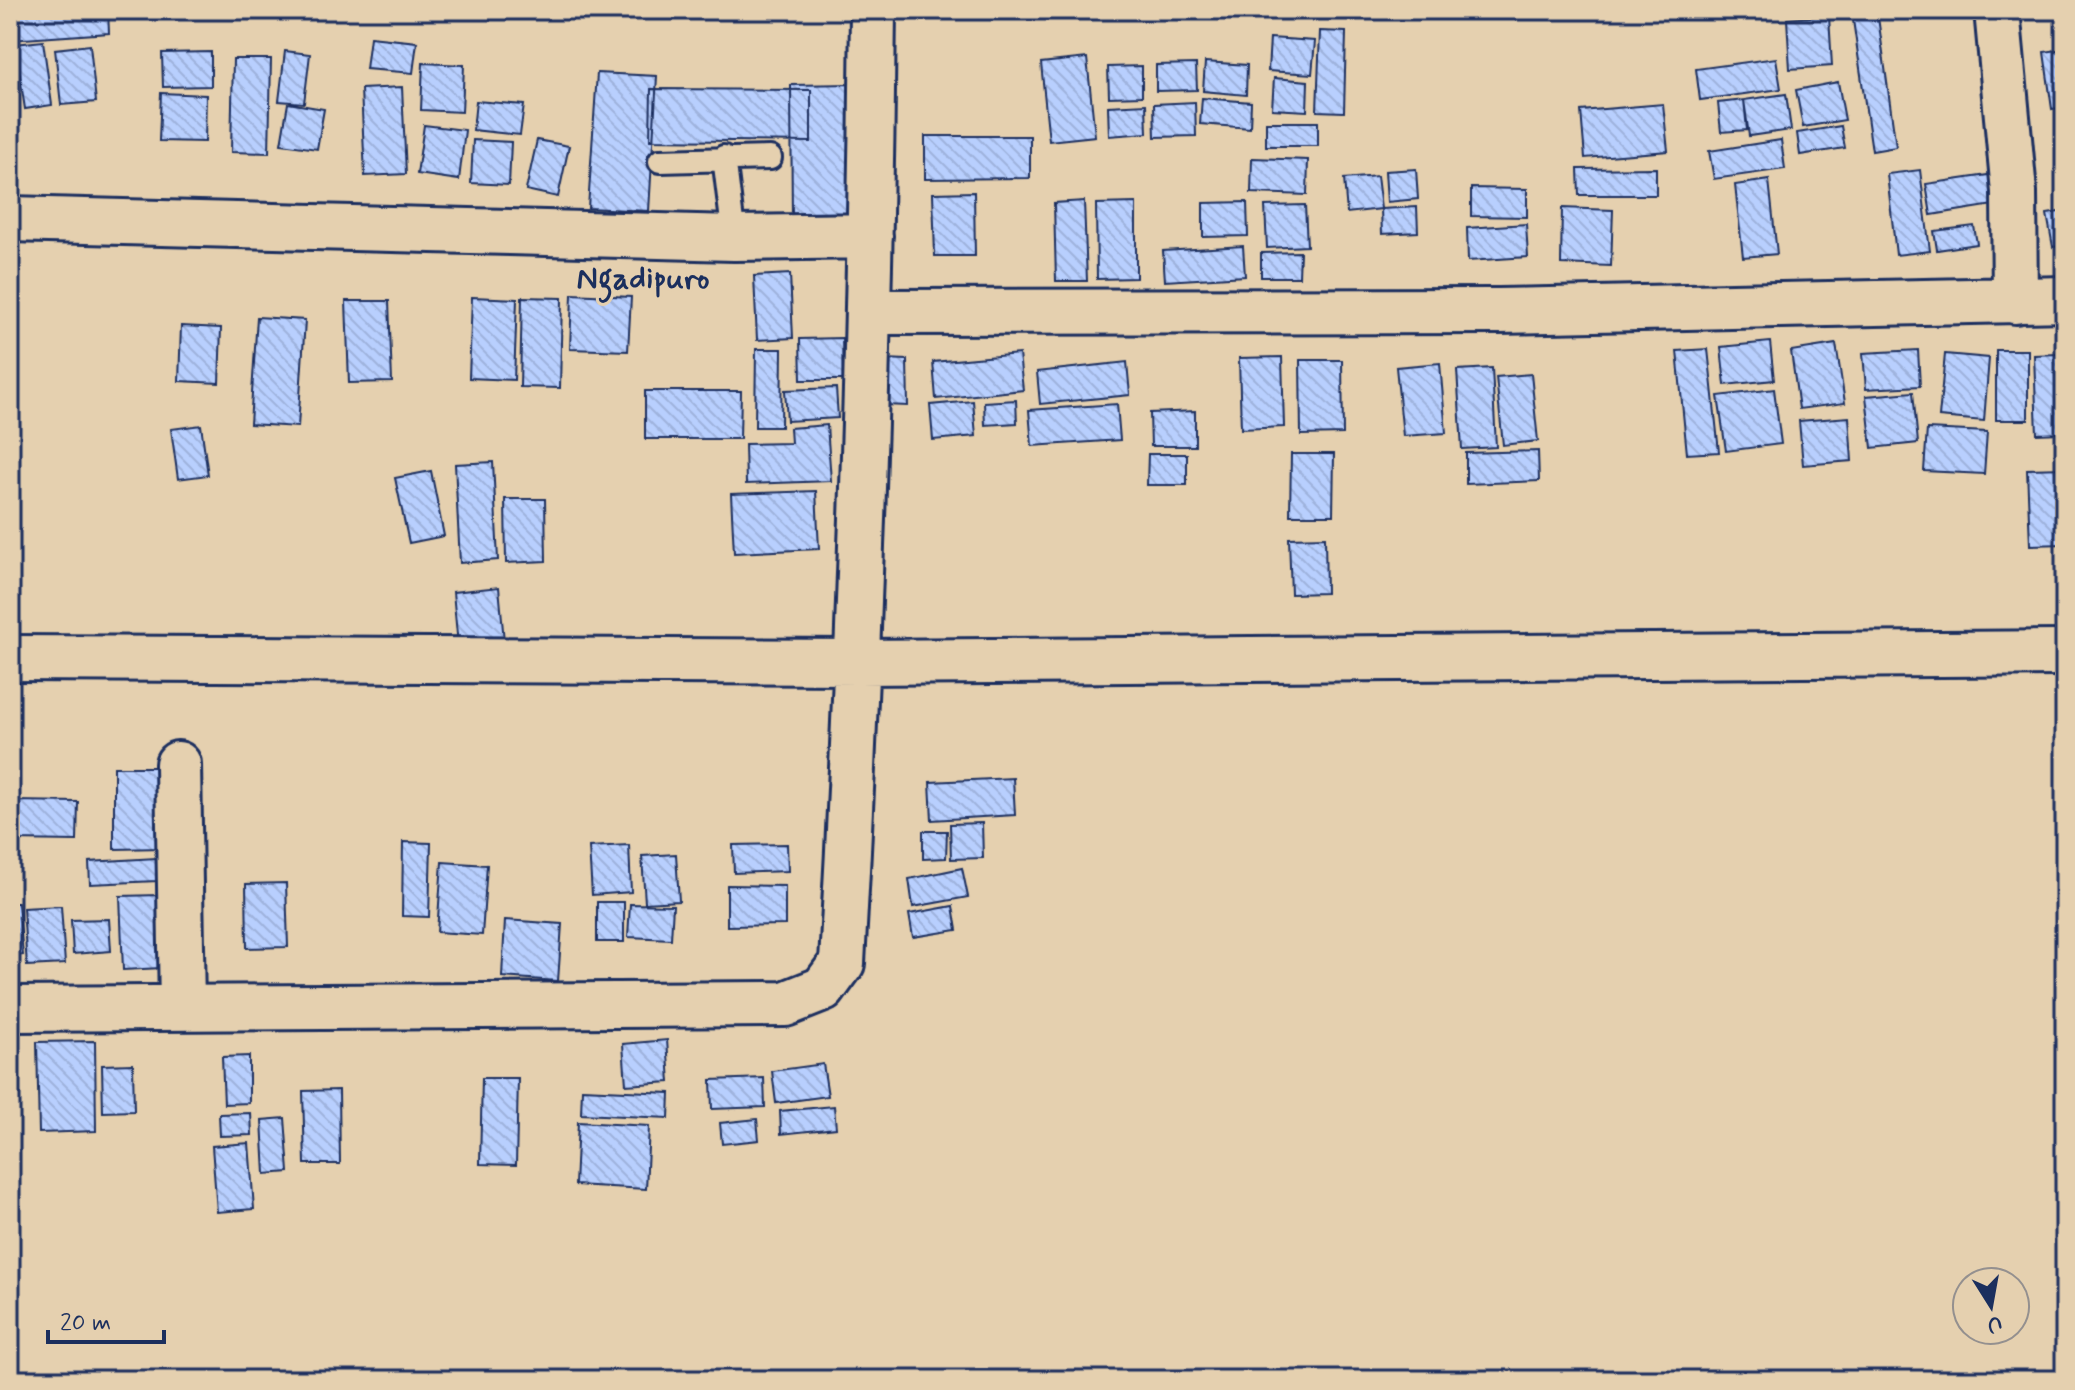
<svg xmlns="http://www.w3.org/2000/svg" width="2075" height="1390" font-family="Mynerve,sans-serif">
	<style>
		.building { fill: url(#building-back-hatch); stroke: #1b2f5e; stroke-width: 2 }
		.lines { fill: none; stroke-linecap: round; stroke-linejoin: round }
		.lane-casing { stroke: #1b2f5e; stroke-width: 28 }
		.street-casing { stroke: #1b2f5e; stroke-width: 50 }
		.lane { stroke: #e5d0af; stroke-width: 22 }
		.street { stroke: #e5d0af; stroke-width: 44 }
		.labels { text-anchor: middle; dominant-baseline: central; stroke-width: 6; stroke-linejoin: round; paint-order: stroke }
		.quarter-label { font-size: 32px; font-weight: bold; fill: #1b2f5e; stroke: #e5d0af }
	</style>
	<defs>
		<pattern id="building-back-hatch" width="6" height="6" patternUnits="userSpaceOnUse" patternTransform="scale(2)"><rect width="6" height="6" fill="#b8cffe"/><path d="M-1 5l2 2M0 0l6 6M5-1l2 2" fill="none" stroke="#9eb2dc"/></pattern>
	</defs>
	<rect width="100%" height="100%" fill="#e5d0af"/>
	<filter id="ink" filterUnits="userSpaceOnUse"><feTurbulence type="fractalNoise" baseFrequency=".0125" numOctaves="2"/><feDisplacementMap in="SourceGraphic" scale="16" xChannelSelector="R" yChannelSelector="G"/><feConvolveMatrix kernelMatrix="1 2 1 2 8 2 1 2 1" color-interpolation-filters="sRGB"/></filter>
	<g filter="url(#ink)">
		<path class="building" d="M10,10H108L109,33L10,40Z
			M1877,10L1896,147L1872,151L1852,13Z
			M1829,16L1832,66L1790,69L1787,19Z
			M1320,31L1346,32L1344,112L1317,111Z
			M370,37L417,42L413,73L366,69Z
			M1270,38L1315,41L1312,74L1268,71Z
			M43,41L52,105L25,109L15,44Z
			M90,45L96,102L61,105L55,49Z
			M2065,49V107L2052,109L2044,52Z
			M285,51L310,54L304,103L279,101Z
			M211,52V86L163,87L162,53Z
			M1087,58L1095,136L1049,141L1041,63Z
			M1776,58L1781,89L1700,100L1696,69Z
			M233,59H271L269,153L231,152Z
			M1205,62L1247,65L1246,95L1203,91Z
			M423,63L464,65L462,112L421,110Z
			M1196,64L1197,90L1156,91V65Z
			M1142,66V96L1109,97L1108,67Z
			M597,73L657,76L649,211L588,208Z
			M1274,78L1308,81L1307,111L1272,109Z
			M1838,82L1845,120L1803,127L1796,90Z
			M853,84L855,219L792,220L791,85Z
			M402,87L406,174L365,176L361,89Z
			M651,89L811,90V142L650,140Z
			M161,93L206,95L205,142L159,141Z
			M1786,94L1791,130L1749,136L1744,100Z
			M1202,98L1251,102L1250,128L1200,124Z
			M1744,100L1747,130L1721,132L1718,103Z
			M476,101L524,105L520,135L473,130Z
			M1195,102L1196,136L1155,137L1154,104Z
			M288,103L324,109L317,149L281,144Z
			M1146,104L1147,133L1109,136L1108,106Z
			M1663,104L1668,151L1585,158L1581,111Z
			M1266,122H1318V146H1266Z
			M424,125L465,130L459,180L417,174Z
			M1841,126L1845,148L1800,155L1797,133Z
			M925,136H1030V178L925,179Z
			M473,140L511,142L509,185L471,183Z
			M537,140L569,146L558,197L526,190Z
			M1781,140L1785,169L1714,179L1709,151Z
			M1252,158L1308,160L1307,195L1251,193Z
			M1656,168V195H1579L1578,169Z
			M1416,169L1418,199L1387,202L1385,171Z
			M1920,170L1930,251L1896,255L1887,174Z
			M1995,174L2000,204L1931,215L1926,184Z
			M1377,176L1381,209L1347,213L1344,179Z
			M1769,180L1777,254L1743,257L1735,185Z
			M1471,188L1527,189V217L1471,216Z
			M974,192L975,256H935L933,193Z
			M1084,201L1087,281H1056L1054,203Z
			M1247,202L1248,236L1203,237V203Z
			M1136,203V278L1097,279L1096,204Z
			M1305,205L1307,246L1267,248L1265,206Z
			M1417,207L1418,232L1382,234L1381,209Z
			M1562,208L1613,210L1611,266L1561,264Z
			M2065,211V245L2053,247L2047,214Z
			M1526,224L1528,257L1468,261L1467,228Z
			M1974,226L1977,244L1937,250L1934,231Z
			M1243,246L1245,276L1165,281L1163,251Z
			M1300,252L1299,277H1261V253Z
			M790,274L793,338L757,340L754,276Z
			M572,294L631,297L628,351L570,349Z
			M472,297L517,299L514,380L469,378Z
			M522,297L562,298L560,388L520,387Z
			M346,301H389L392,382L349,383Z
			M257,317L305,320L298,427L250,424Z
			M181,326L221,328L219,383L179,381Z
			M842,338L843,380H801L800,339Z
			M1770,342L1774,380L1725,385L1721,347Z
			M1836,344L1845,403L1799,409L1791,351Z
			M756,349H782L781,427H755Z
			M1708,349L1719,452L1687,454L1677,351Z
			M1918,350L1920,386L1866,389L1863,353Z
			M1996,350H2028V420H1996Z
			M1019,354L1023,390L936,399L933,362Z
			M1945,354L1989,358L1984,421L1939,417Z
			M2058,354L2060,433L2037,434L2034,355Z
			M1282,357L1284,427L1241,429L1239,358Z
			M885,359L907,360L908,406L885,405Z
			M1300,360H1342L1343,434L1301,435Z
			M1127,362L1130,395L1040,404L1037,372Z
			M1440,363L1446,433L1403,436L1396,367Z
			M1492,368L1496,447L1462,449L1457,370Z
			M1531,374L1538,441L1503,445L1496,377Z
			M836,388L838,418L787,421L785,390Z
			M1774,389L1781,444L1726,451L1718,396Z
			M645,391H741L740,439H645Z
			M1913,392L1918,443L1872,448L1866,396Z
			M1016,400L1017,423L985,425L984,402Z
			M973,401L976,436L933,440L930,405Z
			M1117,404L1120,440L1032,446L1029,410Z
			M1195,411V446H1151L1150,413Z
			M1849,417L1852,461L1803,465L1799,421Z
			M201,425L208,475L178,479L171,429Z
			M827,425L831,481L746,484L745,444L791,443L790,428Z
			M1927,429L1987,432L1984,474L1924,471Z
			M1538,451L1539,481L1466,484V453Z
			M1148,454H1187V485H1147Z
			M1291,454H1334L1333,515H1290Z
			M493,462L498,560L460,563L455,464Z
			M2065,468V544L2030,545L2027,469Z
			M431,471L444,536L409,543L395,478Z
			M816,491L819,549L734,553L731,494Z
			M505,499H545L546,561L506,563Z
			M1325,537L1326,593L1291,594L1289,538Z
			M499,587L505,652L459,656L453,592Z
			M114,767H163L164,848L114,849Z
			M1013,778L1015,815L932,820L930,782Z
			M13,801L78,802L77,841L12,840Z
			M982,823L983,858L951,859L950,824Z
			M923,831H947L946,858L923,859Z
			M403,842L431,843L429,917L402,916Z
			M787,844L788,871L734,873L733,845Z
			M629,845L631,892L592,895L589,847Z
			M676,854L679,901L645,903L642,856Z
			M156,858L157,881L90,884L89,862Z
			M442,862L487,865L482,935L437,932Z
			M962,868L968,897L913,907L909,879Z
			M286,883L288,947L247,948L246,884Z
			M727,885L785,886V925L727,926Z
			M160,895L162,968L123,970L120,896Z
			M597,902H624V942H597Z
			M10,903H18L23,955L10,956Z
			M630,904L673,905L671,939L628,937Z
			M61,906L65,964L27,966L23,908Z
			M953,906L957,930L913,937L909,914Z
			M109,919L111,951L73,954L71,920Z
			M505,920L562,924L558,981L502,977Z
			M667,1040L670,1082L626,1085L623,1044Z
			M95,1041L96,1131L39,1133L37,1042Z
			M249,1056V1103L224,1104L222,1057Z
			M133,1064L134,1111L103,1112L102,1065Z
			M823,1064L828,1096L776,1103L772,1071Z
			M482,1078H518L516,1165L480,1164Z
			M764,1078L765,1107L712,1109L711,1080Z
			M582,1089L670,1093L669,1118L581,1114Z
			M339,1090L340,1164H305L303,1091Z
			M834,1106L836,1128L781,1134L780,1111Z
			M251,1113L252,1135L220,1136L219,1114Z
			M285,1118L289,1172L265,1174L262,1120Z
			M757,1119L759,1140L722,1144L720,1123Z
			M578,1122L649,1126L646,1189L575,1185Z
			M249,1143L254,1209L217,1212L212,1146Z"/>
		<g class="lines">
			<defs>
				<path id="lane" d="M724,157L734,238
					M660,161L770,158"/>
				<path id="street" d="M1997,10L2014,192L2015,301
					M10,219L734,238L870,236
					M870,312L1499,311L2065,299
					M10,658L858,662L2065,653
					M178,764L182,1008
					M10,1009L785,1004L823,989L842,963C860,645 870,328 873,10"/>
			</defs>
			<use href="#lane" class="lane-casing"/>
			<use href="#street" class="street-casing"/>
			<use href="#lane" class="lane"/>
			<use href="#street" class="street"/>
		</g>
	</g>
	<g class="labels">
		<g class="quarter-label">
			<text x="643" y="279">Ngadipuro</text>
		</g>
	</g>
	<rect width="2075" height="1390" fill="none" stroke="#e5d0af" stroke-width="40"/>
	<rect x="20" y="20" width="2035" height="1350" fill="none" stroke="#1b2f5e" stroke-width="3" filter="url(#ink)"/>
	<g transform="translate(1991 1306) rotate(169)"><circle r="38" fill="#e5d0af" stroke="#94908f" stroke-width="2"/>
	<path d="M0-6L14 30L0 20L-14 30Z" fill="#1b2f5e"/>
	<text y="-12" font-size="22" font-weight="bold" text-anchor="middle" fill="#1b2f5e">U</text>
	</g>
	<path d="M48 1330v12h116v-12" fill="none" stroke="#1b2f5e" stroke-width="4"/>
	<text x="60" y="1330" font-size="24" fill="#1b2f5e" stroke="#e5d0af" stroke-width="6" paint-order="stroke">20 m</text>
</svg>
